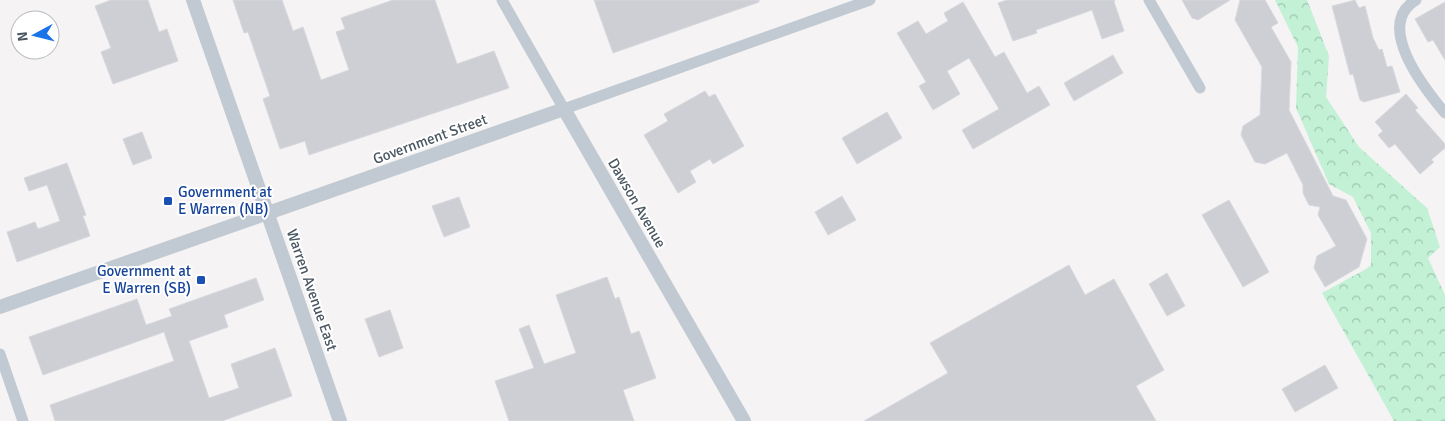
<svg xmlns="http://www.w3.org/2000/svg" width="1445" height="421" font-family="Signika,sans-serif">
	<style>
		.forest { fill: url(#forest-crowns) }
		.building { fill: #cdcfd5; stroke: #d7d9de }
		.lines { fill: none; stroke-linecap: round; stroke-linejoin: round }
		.minor { stroke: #c1cad2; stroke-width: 11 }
		.tertiary { stroke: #c1cad2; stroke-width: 14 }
		.transit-dot { fill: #1a4fb4; stroke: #fff; stroke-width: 2 }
		.labels { text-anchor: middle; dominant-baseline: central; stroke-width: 4; stroke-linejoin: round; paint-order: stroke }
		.street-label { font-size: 15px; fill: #4a5661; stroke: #fff }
		.transit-label { font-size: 15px; fill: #164399; stroke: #fff; text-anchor: start }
	</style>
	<defs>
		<pattern id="forest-crowns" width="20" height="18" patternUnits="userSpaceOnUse" patternTransform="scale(1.25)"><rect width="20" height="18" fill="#c3f1d5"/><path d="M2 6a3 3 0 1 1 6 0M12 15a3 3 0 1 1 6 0" fill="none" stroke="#a0c6b0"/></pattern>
	</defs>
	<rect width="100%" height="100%" fill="#f5f3f3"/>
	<path class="forest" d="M1275,0H1307L1329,56L1326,97L1359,147L1427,208L1440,247L1428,258L1445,295V421H1394L1322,293L1366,269L1371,265V233L1353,197L1329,184L1296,108L1298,47Z"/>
	<path class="building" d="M111,0H148L159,32L167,29L178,61L113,84L101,52L111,48L95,6Z
		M233,0H282L293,31L303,27L321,80L349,70L336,32L345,29L341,18L393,0H435L457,64L494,51L509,88L309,155L305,141L280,149L263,99L270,96L248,32L244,33Z
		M594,0H759V2L613,53Z
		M1007,0H1115L1114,2L1124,31L1102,39L1092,10L1036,30L1037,33L1013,41L998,3Z
		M1182,0H1230L1198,20L1192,18Z
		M1240,0H1265L1278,23L1271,27L1291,62L1289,110L1333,196L1346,200L1367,239L1359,267L1325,287L1314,268L1317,256L1336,246L1318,215L1320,207L1309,205L1303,193V185L1287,153L1265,164L1255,162L1241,135L1243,126L1260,115L1262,67L1235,20Z
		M1355,0L1359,8L1365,6L1373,38L1379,50L1382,49L1387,67L1392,66L1400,92L1364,102L1360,100L1353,74L1350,75L1332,6Z
		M963,2L995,57L1004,52L1027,93L1039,86L1050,105L973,149L962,130L999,109L969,58L947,71L960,94L933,110L919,86L926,82L897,33L918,21L926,34L948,21L944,13Z
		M1445,2V60L1433,40L1428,42L1415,19Z
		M1113,55L1123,73L1074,101L1064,83Z
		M705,91L709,97L715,94L744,146L713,164L710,159L690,171L696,182L678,193L644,135L668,121L664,114Z
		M1406,94L1418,108L1415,110L1445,144V148L1431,160L1434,162L1420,174L1395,144L1389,148L1378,135L1383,131L1375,122Z
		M887,112L902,138L857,164L842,138Z
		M142,132L152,158L133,165L123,139Z
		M67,163L86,215L83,216L90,236L17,262L7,232L35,222L38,229L60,221L47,185L29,191L24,178Z
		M842,196L856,220L828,235L815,212Z
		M459,197L470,227L444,237L432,206Z
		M1229,200L1269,272L1243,287L1202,215Z
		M1069,265L1085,295L1114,279L1164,370L1136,386L1156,421H864L948,373L930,343Z
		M1167,273L1185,306L1167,316L1149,284Z
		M607,277L615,299L619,297L631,334L639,331L656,378L623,390L634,421H509L495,381L534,368L519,329L529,325L544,364L576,353L556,295Z
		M256,278L264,300L224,315L228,327L189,341L209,398L239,388L231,364L275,348L292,396L222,421H55L50,405L174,361L164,332L43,375L29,337L137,299L146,325L172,316L169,309Z
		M390,310L403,348L379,357L365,319Z
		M1325,365L1338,388L1295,412L1282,389Z"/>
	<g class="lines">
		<path class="minor" d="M502,0L564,109L870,0
			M1149,0L1200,88
			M1416,0C1374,25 1424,88 1445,113
			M0,354L23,421"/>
		<path class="tertiary" d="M193,0L340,421
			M0,307L564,109L744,421"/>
	</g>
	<g class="transit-dot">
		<rect x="163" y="196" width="10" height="10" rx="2.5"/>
		<rect x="196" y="275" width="10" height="10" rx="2.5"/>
	</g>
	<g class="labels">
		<g class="street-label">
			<text transform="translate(430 139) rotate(-20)">Government Street</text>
			<text transform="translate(637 203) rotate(60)">Dawson Avenue</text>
			<text transform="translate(312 290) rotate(71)">Warren Avenue East</text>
		</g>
		<g class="transit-label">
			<text x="178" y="192">Government at<tspan x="178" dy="17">E Warren (NB)</tspan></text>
			<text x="191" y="271" text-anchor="end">Government at<tspan x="191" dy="17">E Warren (SB)</tspan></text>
		</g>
	</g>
	<g transform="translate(35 35) rotate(263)"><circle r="24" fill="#ffffff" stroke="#b7bbc0"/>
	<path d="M0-4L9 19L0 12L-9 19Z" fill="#1a73e8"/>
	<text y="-8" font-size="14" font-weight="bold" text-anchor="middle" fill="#4a5661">N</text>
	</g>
</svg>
